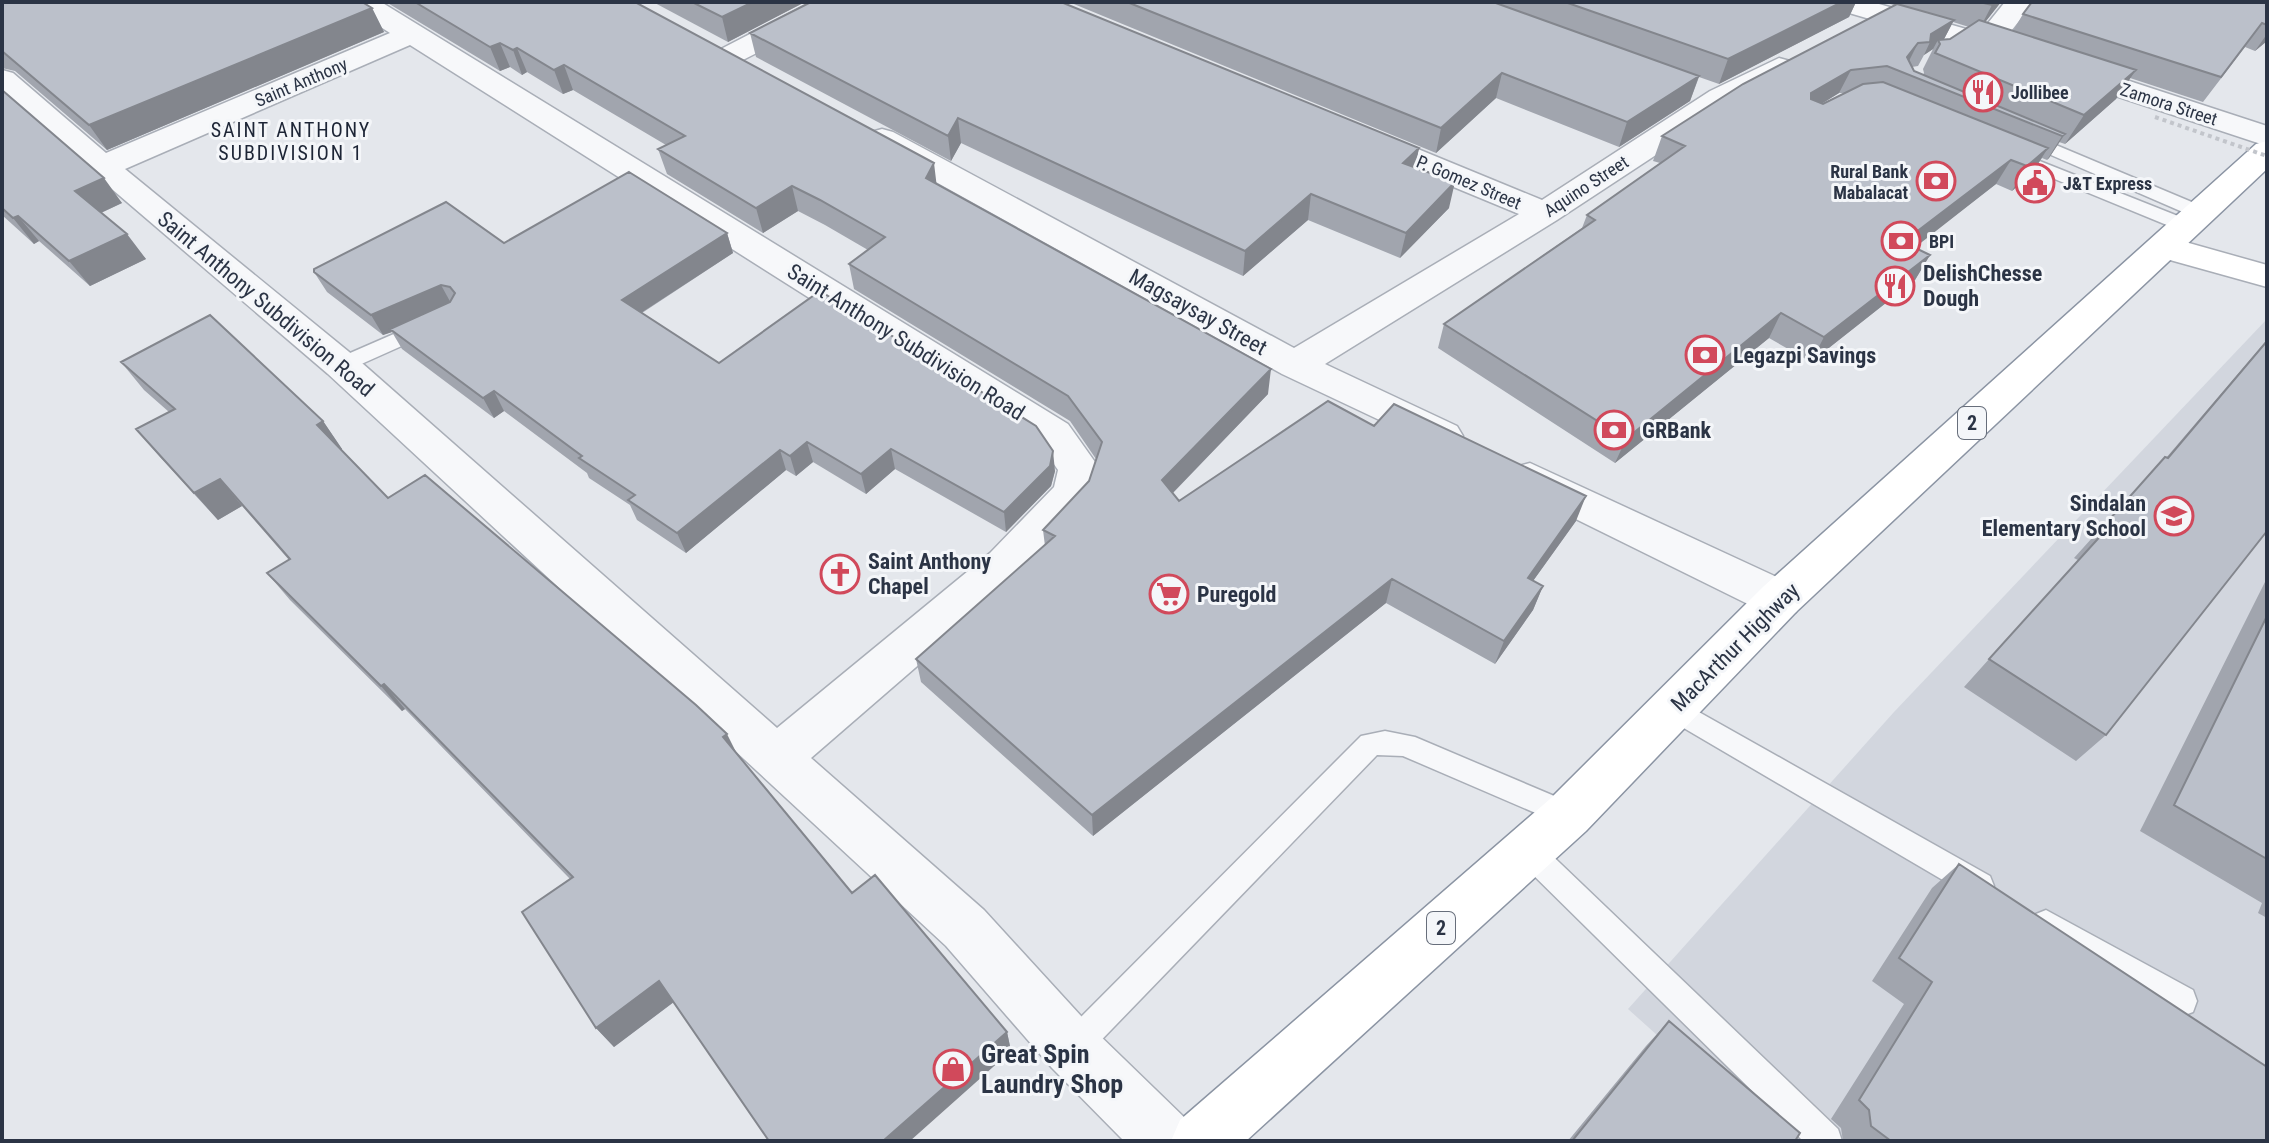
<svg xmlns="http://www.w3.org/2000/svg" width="2269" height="1143" font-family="'Roboto Condensed',sans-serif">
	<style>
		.built { fill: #d2d6de }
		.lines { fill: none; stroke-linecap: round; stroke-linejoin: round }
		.service-casing { stroke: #a9aeb7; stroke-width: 3 }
		.minor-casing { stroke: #a9aeb7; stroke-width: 3 }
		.secondary-casing { stroke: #a9aeb7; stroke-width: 3 }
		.trunk-casing { stroke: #8b94a3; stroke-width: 3 }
		.service { fill: #f7f8fa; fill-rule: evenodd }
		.minor { fill: #f7f8fa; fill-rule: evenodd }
		.secondary { fill: #fff; fill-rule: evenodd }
		.trunk { fill: #fff; fill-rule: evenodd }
		.path-bridge { stroke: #c2c5cb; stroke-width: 4; stroke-dasharray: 4 4; stroke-linecap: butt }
		.wall { fill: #a1a5ae; fill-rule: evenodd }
		.shaded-wall { fill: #83868d }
		.building { fill: #bbc0ca; stroke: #83868d; stroke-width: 2 }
		.labels { text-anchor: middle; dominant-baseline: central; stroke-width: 6; stroke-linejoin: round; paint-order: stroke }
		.far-street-label { font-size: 18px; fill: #2b3445; stroke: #f4f6f9 }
		.far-poi-label { font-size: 18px; font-weight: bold; fill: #2b3445; stroke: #f4f6f9; text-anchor: start }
		.far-neighbourhood-label { font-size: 20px; letter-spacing: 2px; fill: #1d2536; stroke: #f4f6f9 }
		.shield { fill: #f4f6f9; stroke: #676e7b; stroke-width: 2 }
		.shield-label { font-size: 20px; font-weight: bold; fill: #2b3445 }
		.poi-label { font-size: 22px; font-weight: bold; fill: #2b3445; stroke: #f4f6f9; text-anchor: start }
		.street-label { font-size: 22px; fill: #2b3445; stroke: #f4f6f9 }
		.near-poi-label { font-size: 26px; font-weight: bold; fill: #2b3445; stroke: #f4f6f9; text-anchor: start }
	</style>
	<rect width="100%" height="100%" fill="#e4e7ec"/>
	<path class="built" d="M2267,319V1141H1775L1628,1009L1894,712Z"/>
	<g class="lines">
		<defs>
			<path id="service" d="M2025,132L2206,208L2208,212L2206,216H2192L2019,141L2016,137L2019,133Z
				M2007,148L2193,222L2195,226L2186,232L2179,230L2001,157L1998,153Z
				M426,320L433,322L436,327L433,332L348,370H334L331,365L334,360Z
				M1674,698L1990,876L1994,886L1990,896L1980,899L1970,896L1665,717L1661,709L1665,701Z
				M1385,731L1415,737L1578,806L1582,815L1578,824L1568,827L1403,756L1377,755L1083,1059L1072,1064L1061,1059L1056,1048L1061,1037L1361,736Z
				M1528,838L1538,842L1838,1129L1842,1141H1803L1518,860L1514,851L1518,842Z
				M2046,910L2193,990L2197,1001L2193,1012L2182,1016L2171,1012L2036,934L2031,924L2036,914Z"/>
			<path id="minor" d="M347,2H381L1068,424L1100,469L1088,504L1020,577L811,758L984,910L1092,1028L1187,1120L1196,1141H1124L1052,1068L946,946L328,374L2,95V70L13,73L106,153L390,33L351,8ZM410,45L1040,444L1058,470L1054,487L990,553L777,728L354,356L125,169Z
				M812,2H848L844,8L739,62L729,65L719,62L714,56L719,50Z
				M1828,2H1872L1980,33L2005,2H2034L2004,40L2267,126V146L1976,50L1832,8Z
				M1779,58L1790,61L1794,67L1790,73L1732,105L1557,220L1325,364L1457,426L1463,436L1457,446L1443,450L1282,374L871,146L866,139L871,132L882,129L893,132L1294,348L1519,214L1352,145L1347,138L1352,131L1363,128L1374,131L1542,200L1710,91Z
				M1530,463L1796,586L1802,599L1796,612L1780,617L1764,612L1515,489L1509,478L1515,467Z"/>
			<path id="secondary" d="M2164,236L2267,265V287L2152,255L2147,247L2152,239Z"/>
			<path id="trunk" d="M2267,141V169L1796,612L1586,831L1246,1141H1171L1180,1120L1550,799L1764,586L2256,144Z"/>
		</defs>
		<use href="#service" class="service-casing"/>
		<use href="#minor" class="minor-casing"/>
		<use href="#secondary" class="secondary-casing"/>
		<use href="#trunk" class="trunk-casing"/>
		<use href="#service" class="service"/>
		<use href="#minor" class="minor"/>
		<use href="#secondary" class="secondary"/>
		<use href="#trunk" class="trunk"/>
		<path class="path-bridge" d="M2155,117L2267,156"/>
	</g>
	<path class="wall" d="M2,2L372,8L384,32L107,150L15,71L2,68Z
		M386,2H635L937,184L1268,394L1173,493L1179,501L1374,426L1576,521L1533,581L1543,586L1533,610L1495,664L1386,603L1093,836L921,682L916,659L1045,546L1043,530L1089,481L1096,459L1070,421L854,289L849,264L868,250L825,225L798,211L763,233L667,174L658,149L666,145L573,90L563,94L527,72L522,75L510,67L500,71Z
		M653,2H805L728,42Z
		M1069,2H1856L1849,17L1719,84L1699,77L1690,101L1619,147L1496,98L1436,153Z
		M1882,2H2001L1985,22L2013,31L2023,14L2267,2V41L2255,51L2245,47L2203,102L2130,78L2116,99L2065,144L2059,142L2049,158L2047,160L2042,158L2032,173L2012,191L1996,184L1914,247L1930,255L1915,280L1811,362L1769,338L1615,463L1438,348L1444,324L1582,228L1587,215L1660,163L1653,161L1662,136L1894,5ZM1953,22L1969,27L1950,39H1944ZM1933,49L1923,69L1924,73L1923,75L1914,71L1912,67L1918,66L1924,55ZM1839,93H1845L1823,103Z
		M750,33L1419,148L1415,167L1449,208L1400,258L1308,220L1243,276L961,143L951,161L756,57Z
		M2,90L122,203L101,213L146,259L90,286L39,241L34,244L2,215Z
		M727,233L733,253L642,313L719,363L1055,471L1051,486L1006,532L895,469L866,494L813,462L796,476L786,470L686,553L637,520L630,505L589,478L587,473L504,411L494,418L402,349L392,332L383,335L327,292L314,272L504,243Z
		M2267,340V531L2106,735L2076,761L1964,687L2078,560L2074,558L2165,457L2166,458Z
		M121,362L323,421L342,449V450L388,498L737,755L852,893L1007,1032L1011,1051L674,1002L614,1047L596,1028L570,879L405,709L402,711L290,600L267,573L289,560L242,506L218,520L160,457L136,429L169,412L144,390Z
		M2267,578V918L2258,913L2262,903L2140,831Z
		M1959,864L2267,1141H1843L1841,1128L1831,1119L1904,1004L1872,981L1932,888Z
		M1669,1021L1795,1141H1568L1646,1046Z"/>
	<path class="shaded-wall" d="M753,2H805L728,42L722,17Z
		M1840,2H1856L1849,17L1719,84L1728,59Z
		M1995,2H2001L1979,30L1992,5Z
		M372,8L384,32L107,150L89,125Z
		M1954,20L1942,43L1938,40L1933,49L1924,55L1930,42L1931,34Z
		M2267,34V41L2255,51Z
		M500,43L510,67L500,71L490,47Z
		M1918,43L1906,67L1907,57Z
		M517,48L527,72L522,75L513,50Z
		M564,65L573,90L563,94L554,70Z
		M1851,70L1839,93L1800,117L1811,93Z
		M2136,70L2116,99L2065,144L2084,115Z
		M1502,73L1496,98L1436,153L1441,128Z
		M1699,76L1690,101L1619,147L1627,122Z
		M958,118L961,143L951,161L948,136Z
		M2065,134L2049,158L2047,160L2062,136Z
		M1419,148L1414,173L1403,163Z
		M2048,148L2032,173L2012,191L2027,166Z
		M2011,160L1996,184L1890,267L1903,242Z
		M934,163L937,188L926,178Z
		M104,178L122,203L94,216L75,191Z
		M1455,182L1449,208L1400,258L1406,233Z
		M792,186L798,211L763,233L756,208Z
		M1311,194L1308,220L1243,276L1245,251Z
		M18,216L39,241L34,244L13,218Z
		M727,233L733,253L630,320L622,300Z
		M127,234L146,259L90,286L69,261Z
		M1930,255L1915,280L1811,362L1824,337Z
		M441,285L452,305L390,329L392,332L383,335L371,315Z
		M1781,313L1769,338L1615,463L1626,439Z
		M1271,369L1268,394L1161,505L1162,480Z
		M494,391L504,411L494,418L483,398Z
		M323,421L342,449L337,452L317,425Z
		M807,442L813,462L796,476L790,456Z
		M891,449L895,469L866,494L861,474Z
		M780,450L786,470L686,553L677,533Z
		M1053,451L1055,471L1051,486L1006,532L1004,512Z
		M220,479L242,506L218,520L194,493Z
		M1586,496L1576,521L1518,602L1528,578Z
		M1392,579L1386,603L1093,836L1092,815Z
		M1543,586L1533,610L1495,664L1504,641Z
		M384,684L405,709L402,711L381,686Z
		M727,734L739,758L723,737Z
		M659,981L675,1001L614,1047L596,1028Z
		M1007,1032L1011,1051L910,1141H883Z"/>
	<path class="building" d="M2,2H362L372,8L89,125L2,51Z
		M415,2H635L934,163L926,178L1271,369L1162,480L1179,501L1328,401L1374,426L1394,404L1586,496L1528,578L1543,586L1504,641L1392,579L1092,815L916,659L1055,536L1043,530L1089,481L1102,442L1068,396L849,264L885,237L820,200L792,186L756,208L658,149L685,136L564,65L554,70L517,48L513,50L500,43L490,47Z
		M692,2H753L722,17Z
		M811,2H1061L1419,148L1403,163L1455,182L1406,233L1311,194L1245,251L958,118L948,136L750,33Z
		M1127,2H1493L1699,76L1627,122L1502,73L1441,128Z
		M1565,2H1842L1728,59Z
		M1979,2H1995L1992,5Z
		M2032,2H2267V25L2262,23L2221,77L2023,14Z
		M1897,4L1954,20L1931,34L1930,42L1918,43L1907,57L1914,71L2065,134L2062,136L1887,66L1851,70L1811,93V99L1823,104L1863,84L1883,82L2048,148L2027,166L2011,160L1903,242L1930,255L1824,337L1781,313L1626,439L1444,324L1595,220L1587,215L1685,146L1662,136L1743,84Z
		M1979,20L2136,70L2084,115L1935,53L1940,44L1938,40L1950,39Z
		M2,90L104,178L75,191L127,234L69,261L18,216L13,218L2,208Z
		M629,172L727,233L622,300L719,363L820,291L1036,426L1053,451L1050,466L1004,512L891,449L861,474L807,442L790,456L780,450L677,533L628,500L635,495L579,458L582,456L494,391L483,398L390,329L450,302L455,293L450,287L441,285L371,315L314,272V269L446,202L504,243Z
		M210,315L323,421L317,425L388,498L425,475L696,705L727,734L723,737L852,893L875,875L1007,1032L883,1141H769L659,981L596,1028L522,912L573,877L384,684L381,686L267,573L290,559L220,479L194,493L136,429L175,409L121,362Z
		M2267,341V531L2106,735L1989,659L2105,531L2101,529L2165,457L2168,458Z
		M2267,616V859L2174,805Z
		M1959,864L2267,1067V1141H1891L1871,1126L1869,1110L1859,1100L1932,982L1899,958Z
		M1669,1021L1800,1133L1795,1141H1572Z"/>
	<defs>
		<symbol id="restaurant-ring" viewBox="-11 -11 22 22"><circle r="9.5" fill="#f4f6f9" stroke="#d1495b" stroke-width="1.5"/><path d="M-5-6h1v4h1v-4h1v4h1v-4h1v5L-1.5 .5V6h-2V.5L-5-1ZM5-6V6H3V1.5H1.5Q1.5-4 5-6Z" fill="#d1495b"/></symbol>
		<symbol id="bank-ring" viewBox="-11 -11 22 22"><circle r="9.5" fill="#f4f6f9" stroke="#d1495b" stroke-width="1.5"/><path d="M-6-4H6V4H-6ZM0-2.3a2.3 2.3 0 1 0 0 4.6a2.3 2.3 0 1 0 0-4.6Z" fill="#d1495b"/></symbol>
		<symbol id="civic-ring" viewBox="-11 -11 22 22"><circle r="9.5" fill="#f4f6f9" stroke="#d1495b" stroke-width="1.5"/><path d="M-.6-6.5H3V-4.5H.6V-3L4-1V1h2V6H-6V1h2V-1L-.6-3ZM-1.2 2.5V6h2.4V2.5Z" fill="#d1495b"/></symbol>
		<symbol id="school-ring" viewBox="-11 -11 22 22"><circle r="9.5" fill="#f4f6f9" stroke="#d1495b" stroke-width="1.5"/><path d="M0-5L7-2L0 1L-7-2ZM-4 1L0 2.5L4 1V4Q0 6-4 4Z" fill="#d1495b"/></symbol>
		<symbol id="church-ring" viewBox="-11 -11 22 22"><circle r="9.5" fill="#f4f6f9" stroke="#d1495b" stroke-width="1.5"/><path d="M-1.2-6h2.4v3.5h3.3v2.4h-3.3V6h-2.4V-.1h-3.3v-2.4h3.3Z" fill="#d1495b"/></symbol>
		<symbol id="supermarket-ring" viewBox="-11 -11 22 22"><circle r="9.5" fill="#f4f6f9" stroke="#d1495b" stroke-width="1.5"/><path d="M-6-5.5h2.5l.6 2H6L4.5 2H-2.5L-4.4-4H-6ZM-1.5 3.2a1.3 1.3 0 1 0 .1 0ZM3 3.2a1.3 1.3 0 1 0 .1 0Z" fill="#d1495b"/></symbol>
		<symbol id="shop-ring" viewBox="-11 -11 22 22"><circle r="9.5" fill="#f4f6f9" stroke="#d1495b" stroke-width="1.5"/><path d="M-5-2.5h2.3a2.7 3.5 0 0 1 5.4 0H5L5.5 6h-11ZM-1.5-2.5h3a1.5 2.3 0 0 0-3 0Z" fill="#d1495b"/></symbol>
	</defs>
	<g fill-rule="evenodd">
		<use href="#restaurant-ring" x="1961" y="70" width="44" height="44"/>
		<use href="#bank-ring" x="1914" y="159" width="44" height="44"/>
		<use href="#civic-ring" x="2013" y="161" width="44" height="44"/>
		<use href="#bank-ring" x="1879" y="219" width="44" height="44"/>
		<use href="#restaurant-ring" x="1873" y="264" width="44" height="44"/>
		<use href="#bank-ring" x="1683" y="333" width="44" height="44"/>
		<use href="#bank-ring" x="1592" y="408" width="44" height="44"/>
		<use href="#school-ring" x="2152" y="494" width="44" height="44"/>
		<use href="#church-ring" x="818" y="552" width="44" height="44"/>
		<use href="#supermarket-ring" x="1147" y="572" width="44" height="44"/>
		<use href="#shop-ring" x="931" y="1047" width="44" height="44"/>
	</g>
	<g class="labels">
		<g class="far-street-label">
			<text transform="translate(301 82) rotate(-23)">Saint Anthony</text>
			<text transform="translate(2169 104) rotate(18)">Zamora Street</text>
			<text transform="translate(1469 182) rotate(23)">P. Gomez Street</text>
			<text transform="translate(1586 186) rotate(-33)">Aquino Street</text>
		</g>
		<g class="far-poi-label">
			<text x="2011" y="92">Jollibee</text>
			<text x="1908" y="171" text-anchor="end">Rural Bank<tspan x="1908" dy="21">Mabalacat</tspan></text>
			<text x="2063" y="183">J&amp;T Express</text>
			<text x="1929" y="241">BPI</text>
		</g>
		<g class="far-neighbourhood-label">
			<text x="291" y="130">SAINT ANTHONY<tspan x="291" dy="23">SUBDIVISION 1</tspan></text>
		</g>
		<g class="shield">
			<rect x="1958" y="407" width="28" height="32" rx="6"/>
			<rect x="1427" y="912" width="28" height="32" rx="6"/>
		</g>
		<g class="shield-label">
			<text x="1972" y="423">2</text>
			<text x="1441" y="928">2</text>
		</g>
		<g class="poi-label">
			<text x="1923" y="273">DelishChesse<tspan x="1923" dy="25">Dough</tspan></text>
			<text x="1733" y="355">Legazpi Savings</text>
			<text x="1642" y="430">GRBank</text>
			<text x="2146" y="503" text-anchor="end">Sindalan<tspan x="2146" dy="25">Elementary School</tspan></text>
			<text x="868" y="561">Saint Anthony<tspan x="868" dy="25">Chapel</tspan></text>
			<text x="1197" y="594">Puregold</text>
		</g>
		<g class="street-label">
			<text transform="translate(266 304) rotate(40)">Saint Anthony Subdivision Road</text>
			<text transform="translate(1198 312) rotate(29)">Magsaysay Street</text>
			<text transform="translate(906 342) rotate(32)">Saint Anthony Subdivision Road</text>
			<text transform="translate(1735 647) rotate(-45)">MacArthur Highway</text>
		</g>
		<g class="near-poi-label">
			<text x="981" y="1054">Great Spin<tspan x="981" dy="30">Laundry Shop</tspan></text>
		</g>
	</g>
	<rect width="2269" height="1143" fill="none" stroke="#2b3445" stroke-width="8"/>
</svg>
